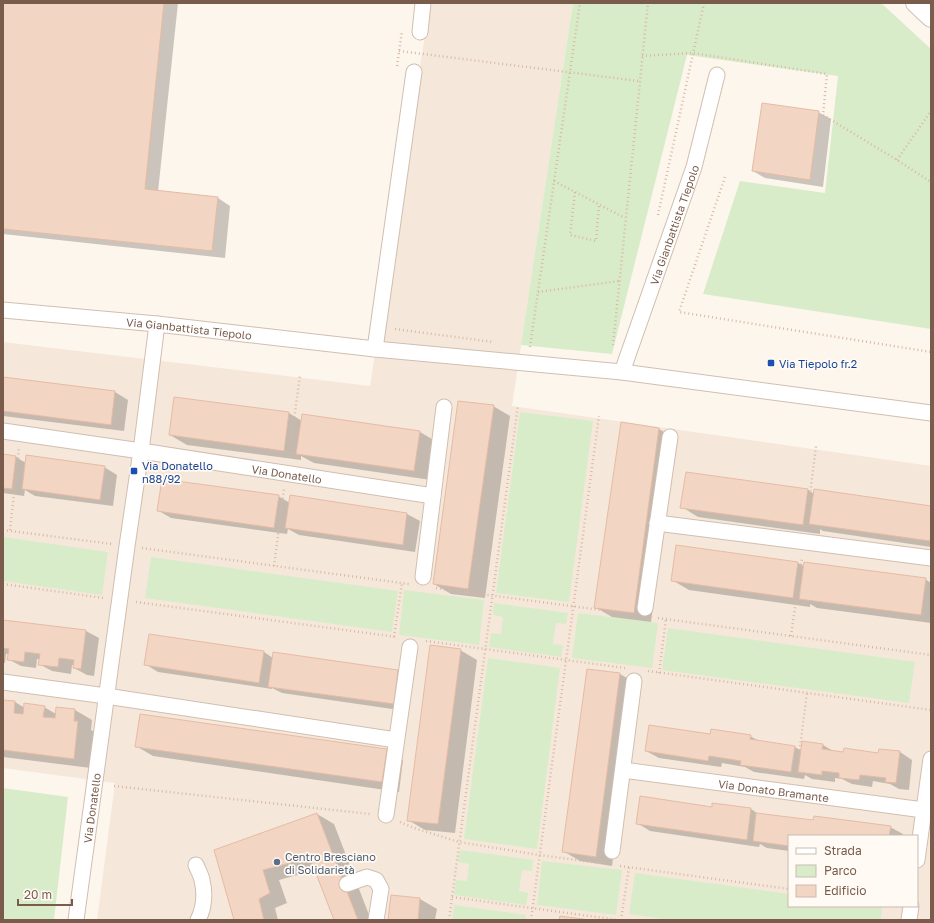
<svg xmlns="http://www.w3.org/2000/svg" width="934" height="923" font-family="'Golos Text',sans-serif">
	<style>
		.residential { fill: #f5e8da; fill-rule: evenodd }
		.green { fill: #d8ecc9 }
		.shadow { fill: #0003 }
		.building { fill: #f3d5c3; stroke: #e6bba3 }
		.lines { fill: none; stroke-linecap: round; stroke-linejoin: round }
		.minor-casing { stroke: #d1beb0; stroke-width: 17 }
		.tertiary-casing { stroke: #d1beb0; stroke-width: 20 }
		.path { stroke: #d9b8a5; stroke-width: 2.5; stroke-dasharray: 1 3; stroke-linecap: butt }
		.minor { stroke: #fff; stroke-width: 15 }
		.tertiary { stroke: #fff; stroke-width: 18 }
		.transit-dot { fill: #1a4fb4; stroke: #fffaf3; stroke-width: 1.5 }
		.service-dot { fill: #5c6f8a; stroke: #fffaf3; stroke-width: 1.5 }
		.labels { text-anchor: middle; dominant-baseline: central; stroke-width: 3.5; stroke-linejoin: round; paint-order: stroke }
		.street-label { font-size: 11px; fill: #7a5c4d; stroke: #fffaf3 }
		.transit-label { font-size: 11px; fill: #164399; stroke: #fffaf3; text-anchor: start }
		.service-label { font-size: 11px; fill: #4e5e75; stroke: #fffaf3; text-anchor: start }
	</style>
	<rect width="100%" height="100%" fill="#fdf6ec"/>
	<path class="residential" d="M430,3H573L512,406L931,466V920H97L115,783L3,768V342L370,386ZM789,836H917V906H789Z"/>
	<path class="green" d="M573,3H881L931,49V329L703,294L740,181L825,193L838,76L687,55L612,354L521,345Z
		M520,412L593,421L569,602L496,593Z
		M3,537L108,552L102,595L3,581Z
		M151,557L398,591L392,632L145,598Z
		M404,590L484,600L479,645L399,635Z
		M494,603L568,613L566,624L556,623L553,644L563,645L561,657L489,647L491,633L501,634L503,617L493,615Z
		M578,613L658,623L652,668L572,658Z
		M668,628L915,662L909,703L662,670Z
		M488,658L560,668L537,849L464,839Z
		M3,788L68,797L54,920H3Z
		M460,850L533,860L532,871L522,870L519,891L528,893L526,905L454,895L456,880L467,881L469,864L458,862Z
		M542,861L622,870L616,915L537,905Z
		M635,873L789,894V906L882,907L881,920H671L629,914Z
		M454,905L526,915L525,920H452Z"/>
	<path class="shadow" d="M3,3H178L158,192L218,198L230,206L225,258L3,234Z
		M818,112L831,119L823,187L765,178L753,171Z
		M3,378L115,392L128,400L124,431L3,416Z
		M493,406L510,416L485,598L451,594L434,584Z
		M289,413L302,421L420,432L437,442L431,480L314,463L301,456V460L187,445L170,435Z
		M659,429L676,439L651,622L612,617L595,607Z
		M3,455L16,457L26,463L104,467L117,475L113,506L35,496L25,490L24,496L3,493Z
		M808,490L814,494L931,507V547L823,531L820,529V534L698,517L682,507Z
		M278,496L290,503V497L407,514L420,521L415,552L299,535L288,529L287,534L171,518L159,511Z
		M798,563L805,567L925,579L931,583V623L817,608L810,604V607L689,590L672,580Z
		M3,621L86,631L99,638L94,676L87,675L74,668L75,665H72L71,674L52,671L39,664L40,659H37L36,668L21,666L8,659L9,654H6L5,663H3Z
		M460,650L477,660L455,833L425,830L408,820Z
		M264,652L273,658L274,653L398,671L411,678L406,711L282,693L272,688V689L158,672L145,664Z
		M588,670L620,674L637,684L612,866L580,861L563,851Z
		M3,701L15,702L25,708L44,707L56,714L57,708L75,710L92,720L91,730L95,732L91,768L3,757Z
		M711,735L750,736L761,742L795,747L801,751L823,745L835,752L879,754L900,752L912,760L909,790L899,789L890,784L873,781L872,787L852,784L842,779L835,778V782L812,779L805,775L804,779L754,772L745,767L722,763L721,767L659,758L646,751Z
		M136,746L386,750L403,760L399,792L153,756Z
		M713,804L751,809L760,815L814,821L890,827L903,834V836H789V851L767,848L760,844L759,847L650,831L637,823L713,808Z
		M317,814L334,824L371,920H336L316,870L279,880L287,903L275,908L278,920H235L215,850Z
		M392,896L420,899L437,909L435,920H389Z"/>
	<path class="building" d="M3,3H164L145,189L218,197L212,251L3,229Z
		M762,103L819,111L810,180L752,171Z
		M3,377L115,391L111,425L3,411Z
		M174,397L289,412L284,451L169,435Z
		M458,401L494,405L468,589L433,584Z
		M302,414L420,431L414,471L296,454Z
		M621,422L659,428L634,613L594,608Z
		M3,454L16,456L12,489L3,488Z
		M26,455L105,466L100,500L22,489Z
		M686,472L808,489L803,525L680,508Z
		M162,479L279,495L274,528L157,511Z
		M814,489L931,506V532L930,541L809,524Z
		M290,495L407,513L403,545L285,528Z
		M676,545L798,562L793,598L671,581Z
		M804,562L926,578L921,615L799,599Z
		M3,620L86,630L81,669L73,668L74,660L59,658L58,667L38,665L40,654L25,652L24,662L7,660L9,649L3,648Z
		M149,634L264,651L259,683L144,665Z
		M430,645L461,649L438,824L407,821Z
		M273,652L398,670L394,704L268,687Z
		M587,669L620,673L596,857L562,852Z
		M3,700L15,701L14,713L23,714L24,703L45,706L43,717L55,718L56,707L75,709L74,721H78L74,759L3,750Z
		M140,714L387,749L382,782L135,747Z
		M649,725L710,734L711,729L751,735L750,739L795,746L791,772L740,765L741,761L709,756L708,761L645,751Z
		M802,741L823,744L822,749L843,752L844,748L878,753L879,749L900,751L896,783L885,782L886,778L860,775L859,780L839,778V773L822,771V775L798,772Z
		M640,796L712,807V803L751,808L747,840L636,824Z
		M317,813L358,920H334L310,858L263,870L270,893L259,899L264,920H234L214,850Z
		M756,813L813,820L814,816L891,826L889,836H789V846L753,841Z
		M391,895L420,898L418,920H388Z
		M560,916L590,920H559Z"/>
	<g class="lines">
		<defs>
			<g id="minor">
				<path d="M420,32L423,3"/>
				<path id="s1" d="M3,310L157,324L375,349L622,372L931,413"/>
				<path d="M375,349L414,72"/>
				<path id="s2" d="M622,372L694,167L717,75"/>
				<path id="s3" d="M3,431L141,451L433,496"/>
				<path d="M657,523L931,558"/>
				<path d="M423,577L444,407"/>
				<path d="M645,608L670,437"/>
				<path d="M3,682L106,696L396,740"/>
				<path id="s4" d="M623,770L931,811"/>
				<path d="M386,815L410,647"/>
				<path d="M612,851L634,681"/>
				<path d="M917,860L931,759"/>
				<path d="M196,865C198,870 201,875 202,880C205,893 204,908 198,920"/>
				<path d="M347,884L367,877L376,880L381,889L376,920"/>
				<path id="s5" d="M76,920L127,546L141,451L157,324"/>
				<path d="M909,920L911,906"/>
			</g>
			<path id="tertiary" d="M915,3L931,18"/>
		</defs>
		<use href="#minor" class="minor-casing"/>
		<use href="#tertiary" class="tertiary-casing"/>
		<path class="path" d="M399,51L639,81
			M642,56L693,53L827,74L823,115L897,160L931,182
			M397,66L402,31
			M897,160L931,111
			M725,177L679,312L931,352
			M554,181L625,218
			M575,192L570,235L596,241L599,205
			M658,215L704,3
			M538,292L619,281
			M395,329L493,342
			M613,345L648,3
			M530,347L580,3
			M289,457L300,375
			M806,527L816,446
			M3,530L112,544
			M10,530L19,448
			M142,548L409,584
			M274,566L284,489
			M3,584L104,598
			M436,588L631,614
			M136,602L397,637
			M658,618L931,655
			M791,636L802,558
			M394,637L402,583
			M426,641L625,668
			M648,671L931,710
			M659,673L666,619
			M796,778L807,693
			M114,786L370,814
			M400,822L414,828L459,842L539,855L600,863
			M620,866L789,889
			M452,897L618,920
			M449,920L518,405
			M531,920L599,416
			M621,920L629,867"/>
		<use href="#minor" class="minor"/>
		<use href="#tertiary" class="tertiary"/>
	</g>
	<g class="transit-dot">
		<rect x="767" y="359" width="8" height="8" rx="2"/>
		<rect x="130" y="467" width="8" height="8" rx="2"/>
	</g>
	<circle class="service-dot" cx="277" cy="862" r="4"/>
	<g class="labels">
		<g class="street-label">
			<text stroke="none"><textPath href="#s2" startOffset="156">Via Gianbattista Tiepolo</textPath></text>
			<text stroke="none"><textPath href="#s1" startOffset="187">Via Gianbattista Tiepolo</textPath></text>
			<text stroke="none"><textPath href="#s3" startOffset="287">Via Donatello</textPath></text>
			<text stroke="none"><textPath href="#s4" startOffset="152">Via Donato Bramante</textPath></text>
			<text stroke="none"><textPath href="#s5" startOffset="113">Via Donatello</textPath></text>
		</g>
		<g class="transit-label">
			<text x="779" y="363">Via Tiepolo fr.2</text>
			<text x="142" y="465">Via Donatello<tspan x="142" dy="13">n88/92</tspan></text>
		</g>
		<g class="service-label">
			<text x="285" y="856">Centro Bresciano<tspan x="285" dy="13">di Solidarietà</tspan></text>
		</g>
	</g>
	<rect width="934" height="923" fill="none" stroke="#7a5c4d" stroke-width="8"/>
	<rect x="788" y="835" width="130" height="72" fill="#fffaf3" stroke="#cabbb1"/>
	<rect x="796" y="848" width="20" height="6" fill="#ffffff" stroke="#cabbb1"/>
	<text x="824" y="855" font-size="12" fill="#7a5c4d">Strada</text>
	<rect x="796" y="865" width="20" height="12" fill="#d8ecc9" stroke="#cabbb1"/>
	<text x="824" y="875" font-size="12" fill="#7a5c4d">Parco</text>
	<rect x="796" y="885" width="20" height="12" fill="#f3d5c3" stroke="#cabbb1"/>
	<text x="824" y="895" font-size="12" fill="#7a5c4d">Edificio</text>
	<path d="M18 899v6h54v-6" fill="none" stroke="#7a5c4d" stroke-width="2"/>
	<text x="24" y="899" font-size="12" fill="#7a5c4d" stroke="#fffaf3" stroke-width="3" paint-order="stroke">20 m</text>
</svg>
